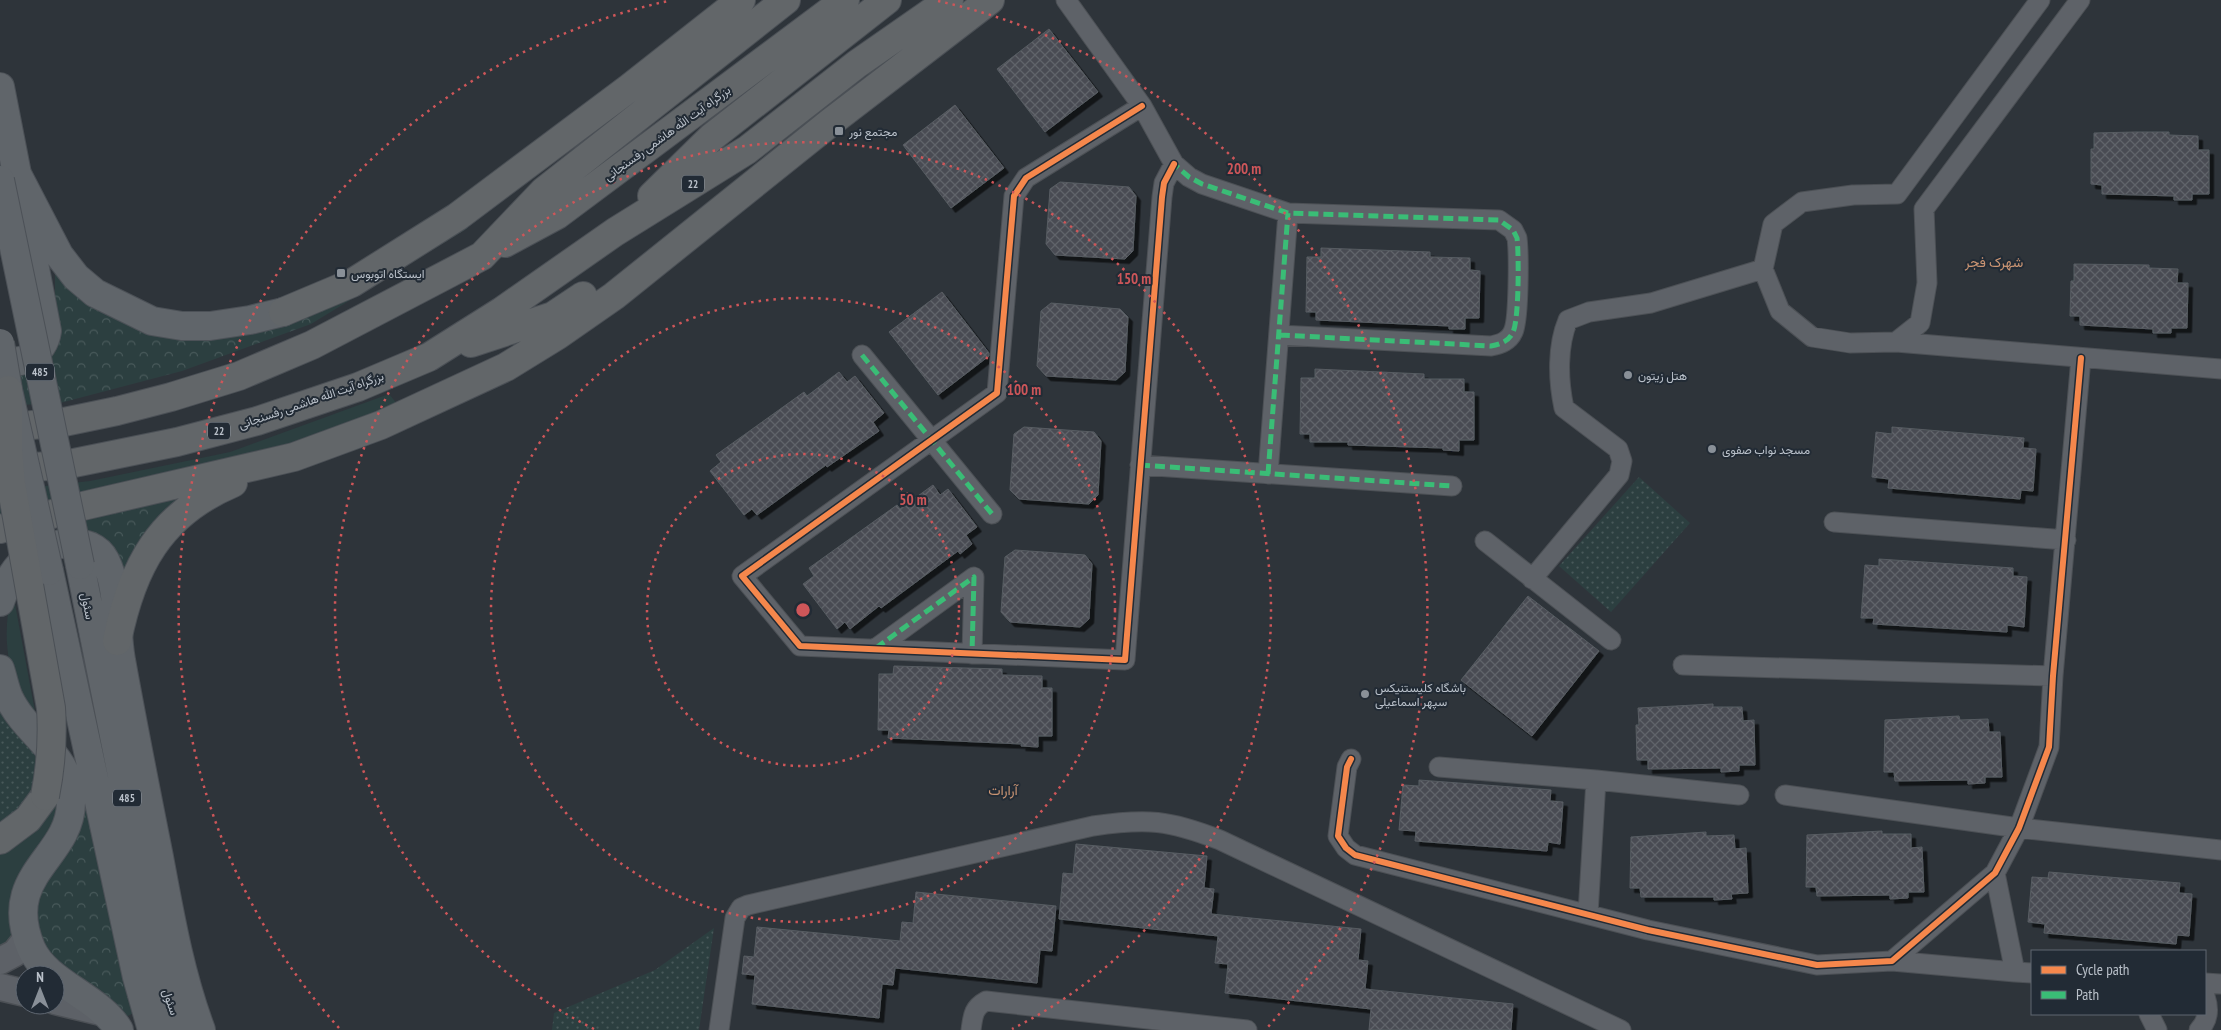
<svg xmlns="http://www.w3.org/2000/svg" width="2221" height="1030" font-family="'PT Sans Narrow',Vazirmatn,sans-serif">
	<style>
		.grass { fill: url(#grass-dots) }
		.forest { fill: url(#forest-crowns) }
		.garden { fill: #2c3f40 }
		.building { fill: url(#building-cross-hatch); stroke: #575c62; filter: url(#shadow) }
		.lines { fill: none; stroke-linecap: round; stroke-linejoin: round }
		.minor-casing { stroke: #4c5055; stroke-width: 21 }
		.secondary-casing { stroke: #4c5055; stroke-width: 29 }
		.primary-casing { stroke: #4c5157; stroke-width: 30 }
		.trunk-casing { stroke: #4b5056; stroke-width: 30 }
		.minor { stroke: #5e6268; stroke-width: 19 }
		.secondary { stroke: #5d6167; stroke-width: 26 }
		.primary { stroke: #60656a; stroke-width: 28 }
		.trunk { stroke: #626669; stroke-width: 28 }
		.primary-bridge-casing { stroke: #4c5157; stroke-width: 30; stroke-linecap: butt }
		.trunk-bridge-casing { stroke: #4b5056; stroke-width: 30; stroke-linecap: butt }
		.primary-bridge { stroke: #60656a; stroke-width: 28 }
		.trunk-bridge { stroke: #626669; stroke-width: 28 }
		.quiet { stroke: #3abd76; stroke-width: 5; stroke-dasharray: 10 5; stroke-linecap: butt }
		.cycleway-casing { stroke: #222b35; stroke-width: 9 }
		.cycleway { stroke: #f5874c; stroke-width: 6 }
		.ring { fill: none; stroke: #ce5659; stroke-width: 2.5; stroke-dasharray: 2.5 5 }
		.poi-dot { fill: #899098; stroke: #222b35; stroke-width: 2 }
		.labels { text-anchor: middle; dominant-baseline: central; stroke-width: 4; stroke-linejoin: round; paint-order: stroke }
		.shield { fill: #222b35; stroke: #8c949d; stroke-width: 1 }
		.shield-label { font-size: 11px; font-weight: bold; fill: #bac1ca }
		.poi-label { font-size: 12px; fill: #bac1ca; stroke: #222b35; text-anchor: start }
		.street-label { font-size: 12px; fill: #bac1ca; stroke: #222b35 }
		.neighbourhood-label { font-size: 14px; fill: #cb9573; stroke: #222b35 }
		.centre { fill: #ce5659; stroke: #222b35; stroke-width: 2.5 }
		.ring-label { font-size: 15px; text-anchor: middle; font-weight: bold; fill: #ce5659; stroke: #222b35; stroke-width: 4; stroke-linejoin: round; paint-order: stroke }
	</style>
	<defs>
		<pattern id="grass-dots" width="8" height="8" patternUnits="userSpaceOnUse" patternTransform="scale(1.25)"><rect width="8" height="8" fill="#2c3f40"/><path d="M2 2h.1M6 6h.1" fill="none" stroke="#48595a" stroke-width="1.8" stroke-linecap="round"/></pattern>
		<pattern id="forest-crowns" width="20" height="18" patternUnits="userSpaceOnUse" patternTransform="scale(1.25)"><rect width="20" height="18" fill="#2c3f40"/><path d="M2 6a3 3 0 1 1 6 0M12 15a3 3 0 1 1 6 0" fill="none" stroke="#48595a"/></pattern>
		<pattern id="building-cross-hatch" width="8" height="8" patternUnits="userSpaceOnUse" patternTransform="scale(1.25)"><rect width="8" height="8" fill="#484c52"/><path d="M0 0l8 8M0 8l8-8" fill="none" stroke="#60646a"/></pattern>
		<filter id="shadow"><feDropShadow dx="4.5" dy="4.5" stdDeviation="0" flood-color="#0009"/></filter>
	</defs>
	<rect width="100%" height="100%" fill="#2e343a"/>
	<path class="grass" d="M1639,477L1690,523L1611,612L1559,566Z
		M0,690L40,744L39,771L29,795L16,815L0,830Z
		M714,928L699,1030H552L554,1013L655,970Z"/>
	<path class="forest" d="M459,228H468L311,324L182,371L60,403L0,406V386L50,359L55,348V269L74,293L142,332L179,337L233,335Z
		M187,492C155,523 139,539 120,580L94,541L72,514Z
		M86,804L134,1013L123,1018L69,979L30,928L36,884Z"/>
	<path class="garden" d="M389,394L398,405L240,462L0,524V491L90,481L230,452Z
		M12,588L36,717C4,674 2,638 12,588Z
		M65,787L67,804L12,939L0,950V855C33,841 46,816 65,787Z"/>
	<path class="building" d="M1049,29L1098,92L1045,132L997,69Z
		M955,105L1004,168L951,208L903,145Z
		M2135,132H2169V135L2198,136V150H2209V194H2192V200H2174V196L2102,194V185L2091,184V149H2094V133Z
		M1060,182L1129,187L1136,196L1133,251L1125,259L1055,255L1046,244L1050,189Z
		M1321,248L1430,252V257L1470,258V270L1480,271L1479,318H1465V329H1449V326L1316,320V312H1306L1307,257H1321Z
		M2074,264L2149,265V268L2178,269L2177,283H2188L2187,328H2171V333H2153V329L2080,325V316H2070L2071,281H2074Z
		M942,292L989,353V356L938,395L889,332Z
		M1051,303L1120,309L1128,317L1125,372L1116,380L1046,376L1037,366L1041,311Z
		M1315,369L1424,374V379H1464V392H1474V440H1459V451L1443,450V448L1348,445V442H1310V434H1300L1301,378H1315Z
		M839,372L847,382L855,376L884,413L873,422L879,431L827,467L826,465L757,515L752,509L744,515L710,471L721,462L716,455L804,392L807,396Z
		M1024,427L1094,432L1101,441L1098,495L1089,504L1019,499L1010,490L1014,434Z
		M1892,427L2024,438L2023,448L2036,449L2033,491L2021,490L2020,499L1888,488L1889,479L1872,477L1876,432L1892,434Z
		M933,485L940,495L948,489L977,527L966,535L972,544L960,554L958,551L881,608L879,606L850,629L845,622L837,629L803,584L814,576L809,568L897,505L900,509Z
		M1015,550L1085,555L1092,564L1089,619L1080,627L1010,622L1001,612L1005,557Z
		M1879,559L2013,568V576L2027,577L2024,627L2007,625V632L1873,624L1874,618H1861L1865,565L1879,566Z
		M1528,596L1599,651L1532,736L1461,680Z
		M894,666L1002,669V675L1042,676V688H1052V736H1038V747L1021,746L1022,744L888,738L889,730H878L879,674H893Z
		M1713,704V707H1742L1743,721L1754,720L1755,765H1739V771L1721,772V768L1648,769V760H1637L1636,725H1639L1638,708Z
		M1959,716L1960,720L1988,719L1989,732H2000L2002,777H1985V783L1968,784V780L1895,781L1894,772H1884L1885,720Z
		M1419,780L1551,790L1550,801L1563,802L1560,844L1548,842L1547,851L1415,841L1416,831L1399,830L1403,785L1419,786Z
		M1882,831V834H1911V848L1922,847L1924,892H1908V898L1890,899V895L1817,896L1816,887H1806L1807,835Z
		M1706,832V836L1734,835L1735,849L1746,848L1748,893L1731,894L1732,899L1714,900V897H1641L1640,888H1630L1631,837Z
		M1076,844L1207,856L1204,888L1214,889L1211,914L1361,929L1358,960L1368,961L1365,989L1513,1004L1511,1030H1369L1371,1009L1225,993L1228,964L1215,963L1218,936L1059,919L1063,873L1073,874Z
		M2049,872L2180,883L2179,893L2192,894L2189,936L2177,935L2176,944L2044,933L2045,924L2028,922L2032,877L2048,878Z
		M916,892L1056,906L1052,951L1040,950L1037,983L895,968L893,985L882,984L879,1018L752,1004L755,975L742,974L744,956L754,957L757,927L900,941L902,922L913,923Z"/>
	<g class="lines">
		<defs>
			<path id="minor" d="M1066,0L1142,106L1174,164L1189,177L1202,184L1288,213L1499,220L1513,230L1517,238C1519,254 1519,320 1513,332C1509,341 1501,344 1491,346L1279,335
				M2040,0L1897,194L1853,195L1802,202L1773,224L1763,269L1780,311L1812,337L1850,343L1896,342L2221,369
				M1142,106L1026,178L1014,196L997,393L742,576L800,646L1125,660L1162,197L1164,183L1174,164
				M1896,342L1920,323L1927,283L1924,209L2080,0
				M862,355L992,514
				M1140,465L1452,486
				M1268,474L1288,213
				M1834,522L2066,540
				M1485,541L1611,640
				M1532,579L1619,475L1622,461L1618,449L1564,408C1558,380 1557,346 1568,320L1589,312L1651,303L1763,269
				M875,649L974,577L972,654
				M1683,665L2053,676
				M1351,759L1347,767L1338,836L1346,848L1355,855L1648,930L1817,965L1892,961L1995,873L2019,828L2049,747L2053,676L2081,358
				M1439,767L1596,780
				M1785,795L2019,828L2221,850
				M1995,873L2015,972L2032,973
				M1588,914L1596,780L1739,795
				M1892,961L2015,972
				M2205,983L2221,984
				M2149,1014L2157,1030
				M719,1030L735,918L741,908L748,905L1093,826C1147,818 1169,820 1220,840L1621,1030
				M971,1030C973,1016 973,1008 986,1001L1247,1030
				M2199,1030C2209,1020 2209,1008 2205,996"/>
			<path id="secondary" d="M0,961L15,953L27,938
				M0,987L25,993
				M55,1001L105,1013"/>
			<path id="primary" d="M0,87L17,174L59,255L76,277L95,293L152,321L182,326H210L250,320L283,312
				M0,359C22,368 44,353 47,331L22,201
				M80,565L161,971L180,1030
				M49,571L137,977L152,1030
				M0,602C5,585 15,566 30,556C51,542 92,534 105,560C120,589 115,628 121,660C133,726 146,792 159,857C170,916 180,974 201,1030
				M0,669C3,678 5,689 9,698C27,736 73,756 71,803C70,859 0,874 31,948C47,984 99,996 119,1030"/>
			<path id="trunk" d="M652,196L712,137L887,0
				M505,243L557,215L845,0
				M283,312L352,283L457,217L628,89L741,0
				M471,343L553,316L583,296
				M0,428L64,422L117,411L171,397L239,376L312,345L482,256L544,191L786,0
				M3,469L64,465L177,442L257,421L358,387L429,357L502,311L615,232L747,150L857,64L949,0
				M0,529L70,509L294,457L381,425L506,367L558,335L614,296L831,122L990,0
				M117,641C132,566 160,514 233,483
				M0,840L28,819L45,796"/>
		</defs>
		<use href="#minor" class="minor-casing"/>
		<use href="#secondary" class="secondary-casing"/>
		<use href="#primary" class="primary-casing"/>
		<use href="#trunk" class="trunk-casing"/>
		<use href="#minor" class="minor"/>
		<use href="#secondary" class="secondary"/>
		<use href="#primary" class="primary"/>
		<use href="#trunk" class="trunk"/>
		<defs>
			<path id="primary-bridge" d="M0,180L80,565
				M0,343L8,390L49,571"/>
			<path id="trunk-bridge" d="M8,390V449L11,484L51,708C53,739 51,766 45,796"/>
		</defs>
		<use href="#primary-bridge" class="primary-bridge-casing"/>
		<use href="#trunk-bridge" class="trunk-bridge-casing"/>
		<use href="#primary-bridge" class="primary-bridge"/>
		<use href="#trunk-bridge" class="trunk-bridge"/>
		<path class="quiet" d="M1171,167L1174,164L1189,177L1202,184L1288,213L1499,220L1513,230L1517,238C1519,254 1519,320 1513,332C1509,341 1501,344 1491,346L1279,335
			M862,355L992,514
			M1140,465L1452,486
			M1268,474L1288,213
			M876,648L974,577L972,654"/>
		<defs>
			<path id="cycleway" d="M1142,106L1026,178L1014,196L997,393L742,576L800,646L1125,660L1162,197L1164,183L1174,164
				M1351,759L1347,767L1338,836L1346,848L1355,855L1648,930L1817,965L1892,961L1995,873L2019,828L2049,747L2053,676L2081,358"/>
		</defs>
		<use href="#cycleway" class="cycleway-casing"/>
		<use href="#cycleway" class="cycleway"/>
	</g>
	<g class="ring">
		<circle cx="803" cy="610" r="156"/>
		<circle cx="803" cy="610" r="312"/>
		<path d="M594 1029A468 468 0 1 1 1012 1029"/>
		<path d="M339 1028A624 624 0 0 1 668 1M938 1A624 624 0 0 1 1267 1028"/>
	</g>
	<g class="poi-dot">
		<rect x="834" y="126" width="10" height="10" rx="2.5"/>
		<rect x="336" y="268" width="10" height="10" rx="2.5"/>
		<circle cx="1628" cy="375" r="5"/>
		<circle cx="1712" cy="449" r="5"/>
		<circle cx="1365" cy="694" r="5"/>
	</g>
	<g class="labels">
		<g class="shield">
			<rect x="682" y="175.5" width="22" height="17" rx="4"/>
			<rect x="26" y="363.5" width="28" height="17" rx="4"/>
			<rect x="208" y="422.5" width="22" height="17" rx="4"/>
			<rect x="113" y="789.5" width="28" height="17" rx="4"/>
		</g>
		<g class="shield-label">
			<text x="693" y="184">22</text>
			<text x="40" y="372">485</text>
			<text x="219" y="431">22</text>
			<text x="127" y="798">485</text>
		</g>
		<g class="poi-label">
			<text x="849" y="131">مجتمع نور</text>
			<text x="351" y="273">ایستگاه اتوبوس</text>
			<text x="1638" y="375">هتل زیتون</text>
			<text x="1722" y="449">مسجد نواب صفوی</text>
			<text x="1375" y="687">باشگاه کلیستنیکس<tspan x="1375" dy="14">سپهر اسماعیلی</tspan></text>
		</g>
		<g class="street-label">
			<text transform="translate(667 133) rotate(-36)">بزرگراه آیت الله هاشمی رفسنجانی</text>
			<text transform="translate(311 400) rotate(-19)">بزرگراه آیت الله هاشمی رفسنجانی</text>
			<text transform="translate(88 606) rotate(79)">سئول</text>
			<text transform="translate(171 1002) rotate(72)">سئول</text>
		</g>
		<g class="neighbourhood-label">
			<text x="1994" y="262">شهرک فجر</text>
			<text x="1003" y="790">آرارات</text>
		</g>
	</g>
	<circle cx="803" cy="610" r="8" class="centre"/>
	<g class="ring-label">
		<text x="1244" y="174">200 m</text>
		<text x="1134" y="284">150 m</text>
		<text x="1024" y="395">100 m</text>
		<text x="913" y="505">50 m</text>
	</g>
	<rect x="2031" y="950" width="175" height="65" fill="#222b35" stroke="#5f6771"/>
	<rect x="2041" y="966" width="25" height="8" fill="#f5874c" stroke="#5f6771"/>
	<text x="2076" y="975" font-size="15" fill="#bac1ca">Cycle path</text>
	<rect x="2041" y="991" width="25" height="8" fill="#3abd76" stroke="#5f6771"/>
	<text x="2076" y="1000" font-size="15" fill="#bac1ca">Path</text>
	<g transform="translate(40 990)"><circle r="24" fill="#222b35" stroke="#5f6771"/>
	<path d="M0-4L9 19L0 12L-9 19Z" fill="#899098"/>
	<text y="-8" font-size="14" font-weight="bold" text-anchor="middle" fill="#bac1ca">N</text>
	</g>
</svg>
